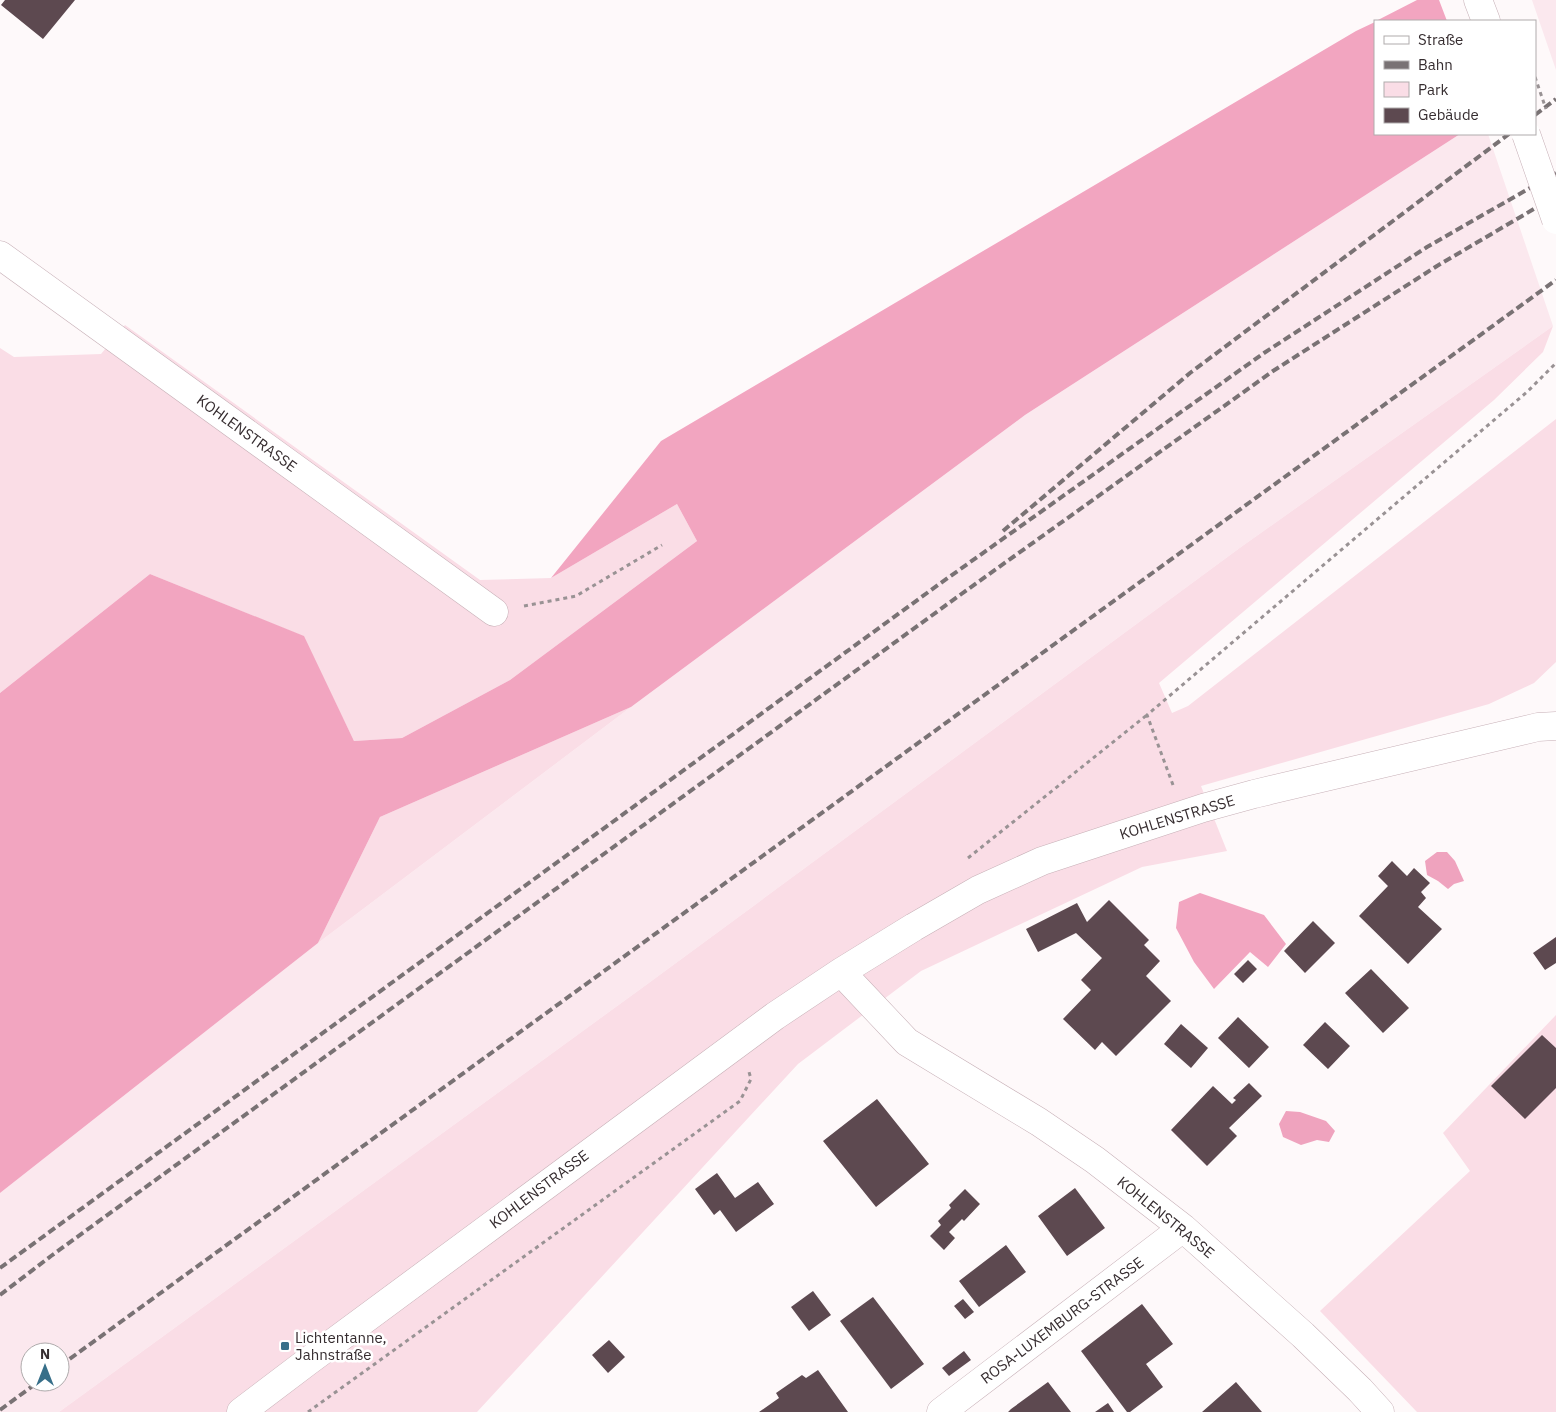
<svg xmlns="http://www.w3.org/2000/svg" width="1556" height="1412" font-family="'IBM Plex Sans',sans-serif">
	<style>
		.built { fill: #fbe8ee; fill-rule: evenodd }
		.green { fill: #fadde6 }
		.forest { fill: #f2a5c0 }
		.water { fill: #efa3be }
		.building { fill: #5d4950 }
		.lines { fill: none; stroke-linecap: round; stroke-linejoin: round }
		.minor-casing { stroke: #c7b0b7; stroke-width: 29 }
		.major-casing { stroke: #c7b0b7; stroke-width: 29 }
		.path { stroke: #999294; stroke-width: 3; stroke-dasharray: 4 4; stroke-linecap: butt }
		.minor { stroke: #fff; stroke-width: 28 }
		.major { stroke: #fff; stroke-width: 28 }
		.rail { stroke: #797274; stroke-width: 4; stroke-dasharray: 8 4; stroke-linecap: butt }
		.major-bridge-casing { stroke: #c7b0b7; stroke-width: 29; stroke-linecap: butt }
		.path-bridge { stroke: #999294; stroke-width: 3; stroke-dasharray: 4 4; stroke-linecap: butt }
		.major-bridge { stroke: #fff; stroke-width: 28 }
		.poi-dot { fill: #376f89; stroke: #fff; stroke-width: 2 }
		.labels { text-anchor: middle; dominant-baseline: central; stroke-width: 5; stroke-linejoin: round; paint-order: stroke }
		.street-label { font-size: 15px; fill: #362d30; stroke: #fff }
		.poi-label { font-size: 15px; fill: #362d30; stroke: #fff; text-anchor: start }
	</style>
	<rect width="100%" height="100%" fill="#fef9fa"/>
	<path class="built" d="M1532,0H1556V70Z
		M1460,134H1488L1553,326L1241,547L646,985L59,1412H0V1193L318,943L631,707L1025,415ZM30,1352H60V1382H30Z"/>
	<path class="green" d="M125,325L480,580L551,578L677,504L697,541L510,680L402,738L354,741L303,636L150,574L0,693V348L14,357L101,354Z
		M1553,326L1543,352L1494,400L1159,683L1172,713L1188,706L1556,419V662L1534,683L1489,704L1201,786L1227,851L1142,867L921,971L798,1064L477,1412H59L646,985L1241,547Z
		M631,707L318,943L380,817Z
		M1556,1015V1412H1417L1320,1311L1470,1171L1443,1133Z"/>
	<path class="forest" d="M1417,0H1439L1447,21H1376Z
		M1375,22V134H1460L1025,415L631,707L380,817L318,943L0,1193V693L150,574L304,636L354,741L402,738L510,680L697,541L677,504L551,578L661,441L1356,31Z
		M1200,893L1264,915L1286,944L1268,967L1250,952L1214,989L1194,962L1176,928L1179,902Z"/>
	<path class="water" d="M1437,852H1447L1455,861L1464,881L1454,884L1448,889L1438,881L1427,875L1425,861Z
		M1286,1111L1300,1112L1326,1121L1335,1131L1329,1142L1317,1140L1301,1145L1283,1137L1279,1124Z"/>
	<path class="building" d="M5,0H75L43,39L1,5Z
		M1392,861L1407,876L1414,868L1430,883L1421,892L1426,898L1418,907L1442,929L1408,964L1359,916L1388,886L1378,876Z
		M1109,900L1149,940L1144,945L1160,961L1146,976L1171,1001L1116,1056L1102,1042L1095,1050L1063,1019L1091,990L1081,980L1102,958L1076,933L1038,952L1026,929L1077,903L1087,922Z
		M1313,921L1335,943L1305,973L1284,951Z
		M1556,937V963L1545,970L1533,953Z
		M1248,960L1257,969L1243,983L1234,974Z
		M1371,969L1409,1008L1383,1033L1345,993Z
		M1238,1017L1269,1047L1249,1068L1218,1038Z
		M1325,1022L1350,1046L1328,1069L1303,1045Z
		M1181,1024L1208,1048L1191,1068L1164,1044Z
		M1542,1035L1556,1048V1088L1525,1119L1491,1086Z
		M1249,1083L1262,1096L1229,1128L1237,1136L1207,1166L1171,1130L1213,1086L1232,1104L1236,1100L1233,1098Z
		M877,1099L929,1164L876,1207L823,1141Z
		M717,1173L735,1198L758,1182L774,1204L736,1232L720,1210L714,1215L695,1189Z
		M1075,1188L1105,1228L1067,1256L1038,1216Z
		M965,1189L980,1204L964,1221L962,1219L949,1232L955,1238L944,1250L930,1236L941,1225L938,1221L951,1208L949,1205Z
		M1006,1245L1026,1272L979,1307L959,1281Z
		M813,1291L831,1315L809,1331L791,1307Z
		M873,1297L924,1364L891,1389L840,1321Z
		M963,1299L974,1312L965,1319L954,1306Z
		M1142,1304L1173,1344L1146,1364L1163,1387L1130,1412H1127L1081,1351Z
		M609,1340L625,1357L608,1373L592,1355Z
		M964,1351L971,1360L949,1376L942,1368Z
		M818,1370L848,1412H759L779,1398L776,1393L802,1375L806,1378Z
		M1048,1382L1071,1412H1008L1011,1409Z
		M1236,1382L1262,1412H1202Z
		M1108,1403L1114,1412H1095Z"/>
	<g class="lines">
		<defs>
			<path id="minor" d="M0,255L494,612
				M841,972L907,1042L1039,1122L1095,1160L1183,1228L1303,1335L1360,1390L1380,1412
				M241,1412L307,1362L775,1016L841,972L914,927L978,890L1042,861L1203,808L1254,794L1538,727L1556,726
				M941,1412L1183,1228"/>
			<path id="major" d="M1478,0L1486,21"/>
		</defs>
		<use href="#minor" class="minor-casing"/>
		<use href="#major" class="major-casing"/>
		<path class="path" d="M524,606L576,596L662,545
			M1173,785L1147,715L1527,392L1556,363
			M968,858L1147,715
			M308,1412L740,1101L751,1079L749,1072"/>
		<use href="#minor" class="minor"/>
		<use href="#major" class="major"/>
		<path class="rail" d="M1535,115L1556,99
			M1003,531L1190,373L1509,134
			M0,1268L938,585L1264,353L1427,247L1556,173
			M0,1295L51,1256L960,595L1273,371L1437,266L1556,196
			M60,1366L1556,280
			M0,1410L38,1382"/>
		<defs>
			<path id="major-bridge" d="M1526,134L1556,220"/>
		</defs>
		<use href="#major-bridge" class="major-bridge-casing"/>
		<path class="path-bridge" d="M1535,77L1546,109"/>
		<use href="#major-bridge" class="major-bridge"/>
	</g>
	<rect class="poi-dot" x="280" y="1341" width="10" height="10" rx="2.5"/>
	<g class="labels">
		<g class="street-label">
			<text transform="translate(247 433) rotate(36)">KOHLENSTRASSE</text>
			<text transform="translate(1177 817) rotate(-17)">KOHLENSTRASSE</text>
			<text transform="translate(539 1189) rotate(-37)">KOHLENSTRASSE</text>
			<text transform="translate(1166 1217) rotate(39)">KOHLENSTRASSE</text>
			<text transform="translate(1062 1320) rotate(-37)">ROSA-LUXEMBURG-STRASSE</text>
		</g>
		<g class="poi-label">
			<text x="295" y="1337">Lichtentanne,<tspan x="295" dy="17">Jahnstraße</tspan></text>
		</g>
	</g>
	<rect x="1374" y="20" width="162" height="115" fill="#ffffff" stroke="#afabac"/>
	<rect x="1384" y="36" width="25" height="8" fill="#ffffff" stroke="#afabac"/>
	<text x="1418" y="45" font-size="15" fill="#362d30">Straße</text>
	<rect x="1384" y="61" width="25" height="8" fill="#797274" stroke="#afabac"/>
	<text x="1418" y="70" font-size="15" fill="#362d30">Bahn</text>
	<rect x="1384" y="82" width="25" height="15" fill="#fadde6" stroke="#afabac"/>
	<text x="1418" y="95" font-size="15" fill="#362d30">Park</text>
	<rect x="1384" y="108" width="25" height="15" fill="#5d4950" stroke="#afabac"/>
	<text x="1418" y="120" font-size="15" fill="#362d30">Gebäude</text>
	<g transform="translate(45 1367)"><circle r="24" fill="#ffffff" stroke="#afabac"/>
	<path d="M0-4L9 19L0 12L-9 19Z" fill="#376f89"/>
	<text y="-8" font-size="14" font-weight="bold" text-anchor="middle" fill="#362d30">N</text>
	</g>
</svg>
